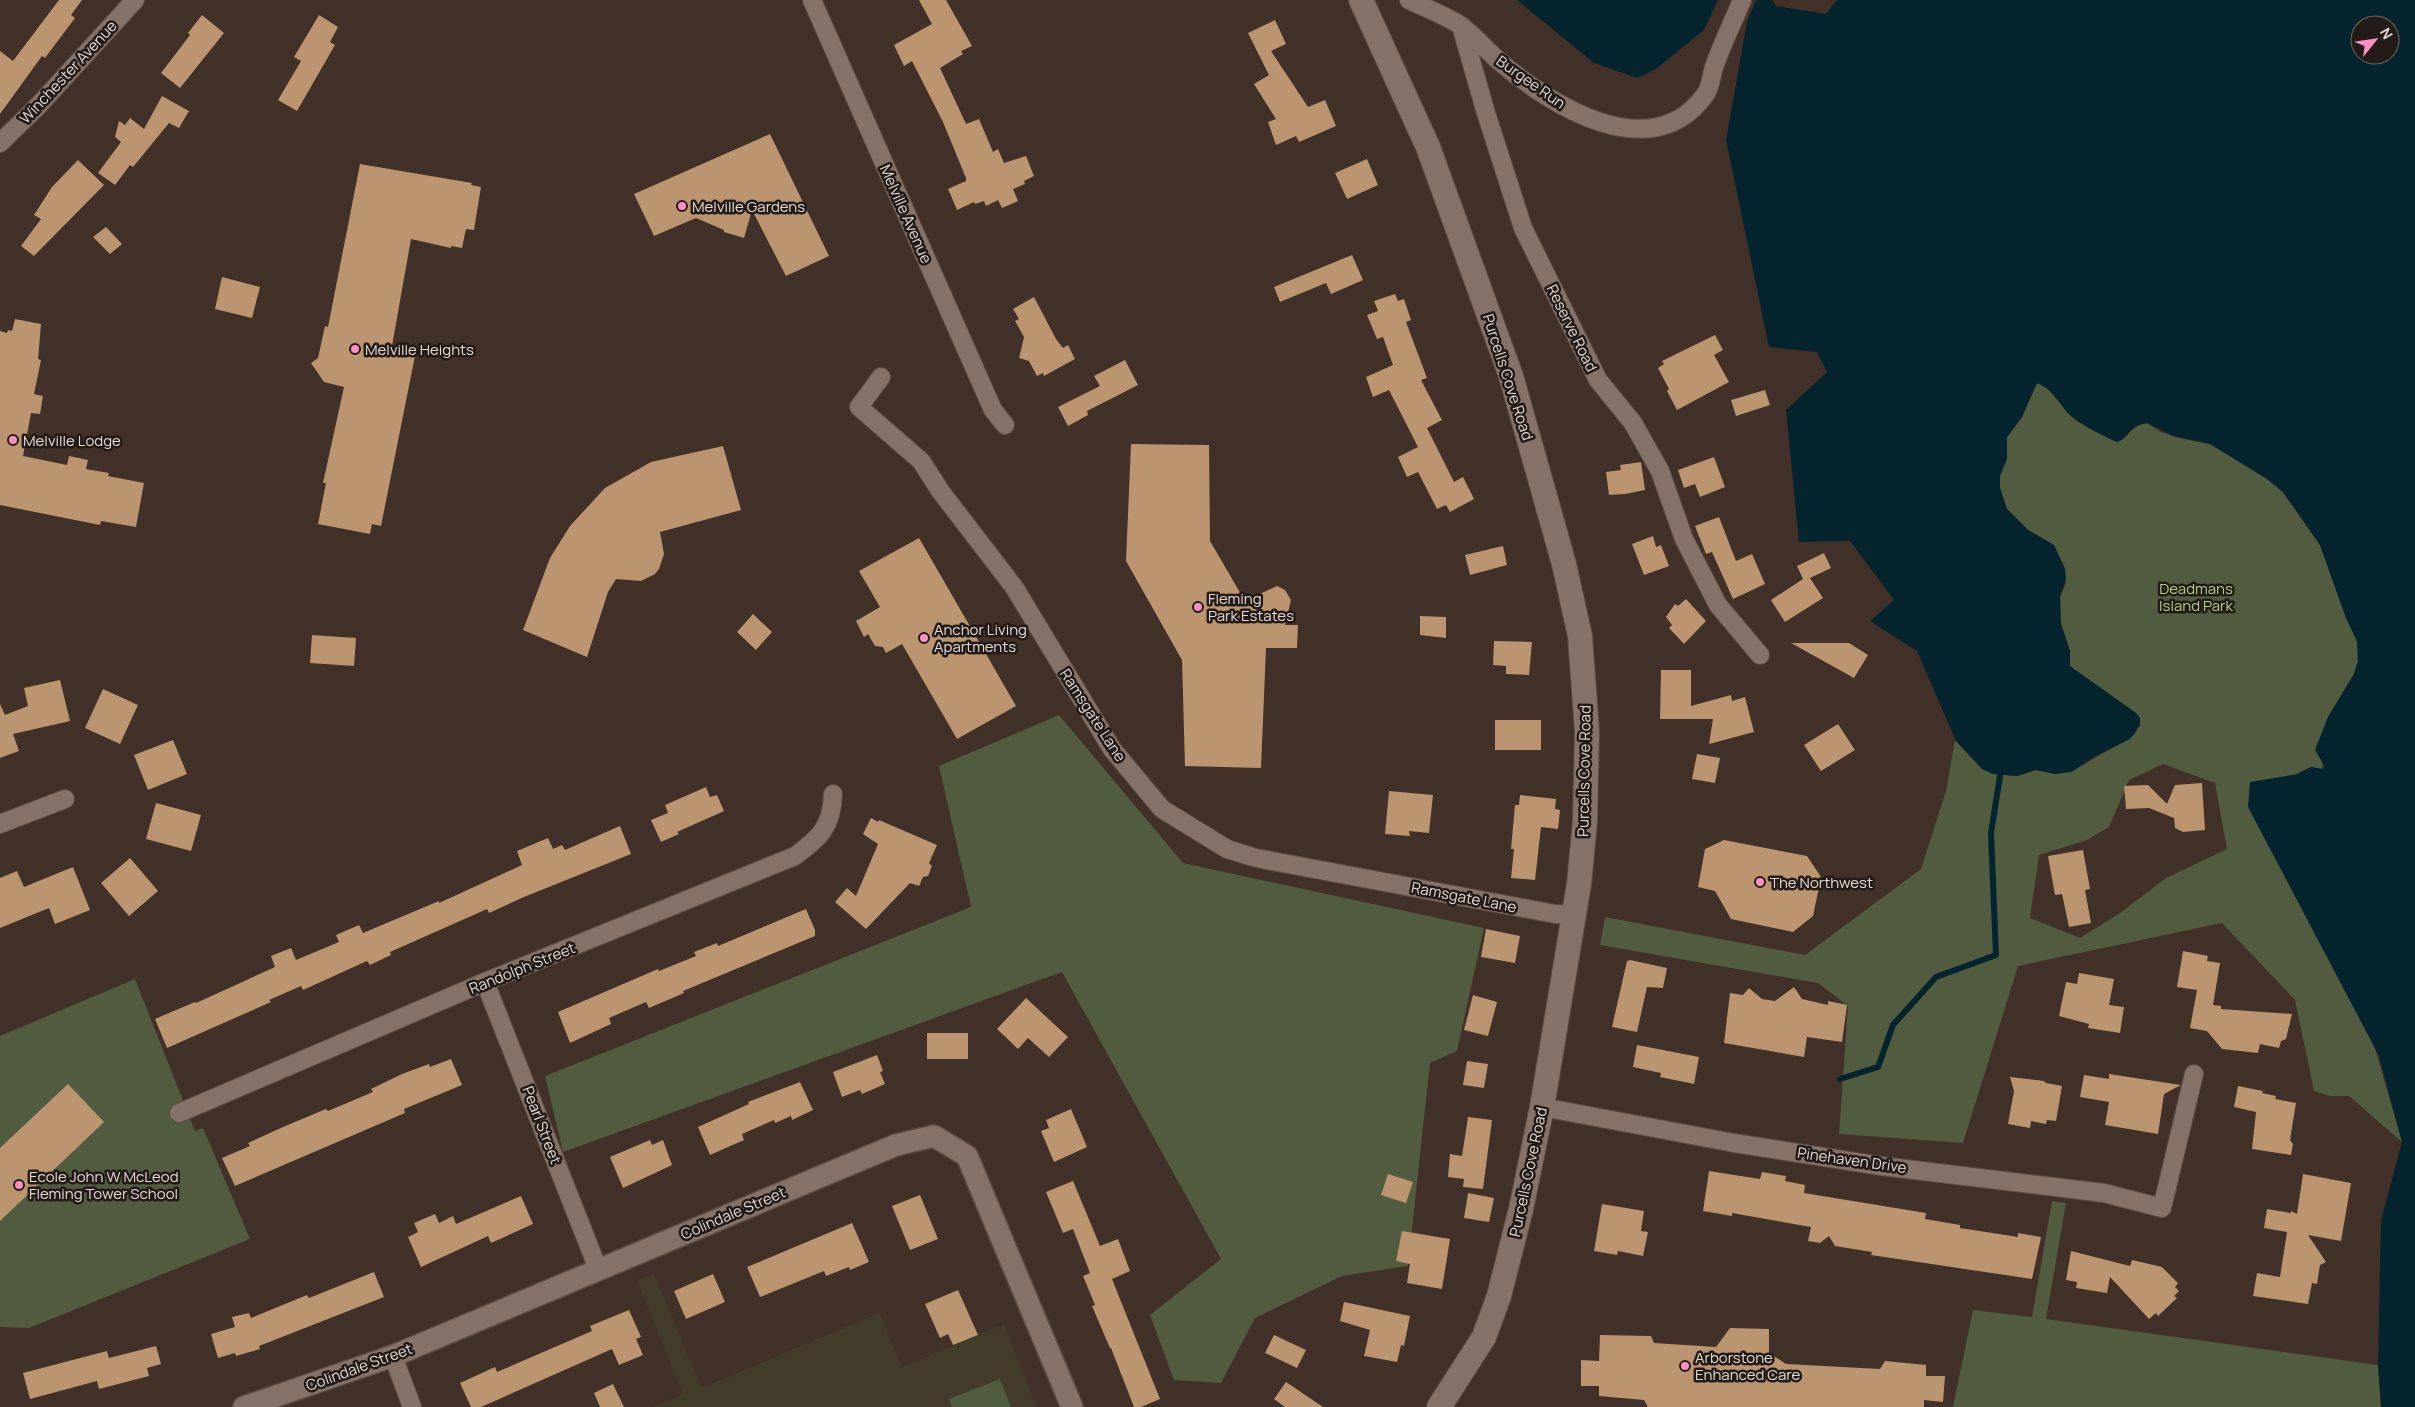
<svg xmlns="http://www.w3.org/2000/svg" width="2415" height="1407" font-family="Manrope,sans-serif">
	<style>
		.education { fill: #443c2b }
		.green { fill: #515c41; fill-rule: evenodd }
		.water { fill: #05242e; fill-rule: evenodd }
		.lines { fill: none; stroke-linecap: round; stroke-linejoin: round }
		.stream { stroke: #05242e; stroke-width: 6 }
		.building { fill: #ba956f }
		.minor-casing { stroke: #5d4e47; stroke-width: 20 }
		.tertiary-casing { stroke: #5d4e47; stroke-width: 24 }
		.secondary-casing { stroke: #5d4e47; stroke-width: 26 }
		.minor { stroke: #857268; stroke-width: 18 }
		.tertiary { stroke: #857268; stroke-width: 21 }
		.secondary { stroke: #857268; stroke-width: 24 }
		.poi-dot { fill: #fb8fc4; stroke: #231b17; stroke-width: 2 }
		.labels { text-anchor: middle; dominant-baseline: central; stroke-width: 5; stroke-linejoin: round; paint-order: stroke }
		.street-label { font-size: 15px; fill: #e4d8d3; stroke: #231b17 }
		.poi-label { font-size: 15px; fill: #e4d8d3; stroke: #231b17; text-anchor: start }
		.park-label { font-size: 15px; fill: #b2ce87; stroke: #231b17 }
	</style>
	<rect width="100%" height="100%" fill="#423128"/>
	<path class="education" d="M654,1274L702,1388L879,1313L902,1367L1004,1324L1037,1407H653L683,1394L637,1280Z"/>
	<path class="green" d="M2037,383C2050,387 2058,402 2067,412C2079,426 2099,431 2114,440L2136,425L2147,423L2159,431L2179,438L2210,444L2272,482L2285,495L2320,545L2346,618L2357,641L2358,661L2354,674L2328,717L2319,742L2323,769L2311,767L2296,774L2402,1142L2349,1096H2330L2314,1091L2295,1000L2222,923L2018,966L1963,1143L1839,1134L1848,1006L1818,983L1600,945L1605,917L1805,955L1921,869L1946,791L1955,740L1982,769L1993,774L2017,776L2036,770L2059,773L2071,772L2134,735L2140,725L2137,714L2072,669L2069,664L2070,651L2061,624L2060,597L2066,583L2065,569L2054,545L2028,530L2007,509L2000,488V472L2007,459V437L2022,417ZM2163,764L2215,783L2227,849L2166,878L2120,913L2080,938L2030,918L2039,855L2087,840L2109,827L2129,780Z
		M1059,715L1183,863L1484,928L1457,1051L1430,1063L1408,1266L1342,1276L1255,1318L1221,1383L1174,1380L1150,1315L1221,1259L1062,972L563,1152L545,1076L971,907L939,766Z
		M135,979L195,1131L203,1128L250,1239L29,1328L0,1327V1036Z
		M2052,1201L2066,1203L2046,1319L2378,1365L2381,1407H1953L1973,1310L2032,1317Z
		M1000,1379L1011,1407H952L949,1399Z"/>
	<path class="water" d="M1517,0H1718L1704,30L1656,69L1637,78L1594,63Z
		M1756,0H1772L1776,6L1826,14L1837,0H2415V1407H2381L2378,1365L2381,1221L2402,1142L2379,1056L2248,807L2250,782L2298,774L2311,767L2323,769L2324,765L2315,750L2328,717L2354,674L2358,661L2357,641L2346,618L2320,545L2283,492L2267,479L2210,444L2173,436L2147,423C2128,426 2129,439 2117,442C2105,437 2075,422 2067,412C2059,402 2050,387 2037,383L2022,417L2007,437V459L2000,476V488L2007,509L2028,530L2054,545L2065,569L2066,579L2060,597L2061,624L2070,651V666L2136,713L2140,718V725L2130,739L2096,756L2071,772L2055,774L2036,770L2017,776L1993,774L1982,769L1956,741L1917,651L1870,621L1894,600L1850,541L1799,542L1786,410L1827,372L1817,352L1769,347L1726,140L1747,22ZM2360,25H2390V55H2360Z"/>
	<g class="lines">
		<path class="stream" d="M1840,1079L1878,1067L1893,1025L1936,977L1996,955L1991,833L2000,776"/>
	</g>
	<path class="building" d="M59,0H82L71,15L75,18L45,58L42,56L0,114V51L13,61Z
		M919,0H946L972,46L961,51L963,54L940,68L966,124L979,119L993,152L998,149L1004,163L1026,156L1034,176L1024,181L1025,184L1013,189L1018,201L1002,208L998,200L986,206L984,201L975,204L974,202L957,210L948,189L966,181V178L943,122L912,61L904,66L894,45L932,24Z
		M202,15L224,33L180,88L161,73L190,35L188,33Z
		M319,15L338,27L330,42L335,45L297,111L278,100L301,61L294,57Z
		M1275,20L1286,44L1271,51L1308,107L1325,100L1336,126L1299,142L1296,136L1276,145L1268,122L1276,119L1254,84L1269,75L1248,33Z
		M162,96L189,111L179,128L169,123L133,167L130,165L115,185L98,173L121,142L115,137L119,121L125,125L130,118L144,129Z
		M770,134L829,256L786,276L752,210L744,238L724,232V230L696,218L654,236L634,194Z
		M1367,159L1378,185L1347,199L1335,173Z
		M78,160L104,185L34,256L21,246L41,219L34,215L52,187Z
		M360,164L472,183L471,185L481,187L474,230L466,229L462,248L451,246V248L411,239L392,346L416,351L381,526L372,524L370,534L318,524L326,483H323L344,387L324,382L311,363L318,358L325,326L328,327Z
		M106,227L122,244L110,254L93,237Z
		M1352,255L1363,280L1331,294L1326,283L1280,302L1274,287Z
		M222,277L260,287L252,318L215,309Z
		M1395,294L1398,301L1404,299L1411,320L1406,322L1427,378L1421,380L1442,420L1427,428L1454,482L1463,477L1474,499L1450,512L1446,505L1437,509L1418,472L1407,477L1398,457L1418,447L1389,390L1373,397L1366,377L1393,365L1383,337L1377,339L1367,315L1378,311L1374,301Z
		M1034,297L1056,339L1063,348L1068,345L1075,359L1044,376L1043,373L1037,376L1029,361L1019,358L1024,337L1015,321L1019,319L1013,309Z
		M15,319L41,324L38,359L41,360L34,394L43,396L40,414L31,413L23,456L67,465L69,456L88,460L86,469L109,473L108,476L144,483L136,527L101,521L100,525L0,505V331L7,333L8,330L12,331Z
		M1715,335L1723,350L1714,355L1729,382L1677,410L1667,391L1669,389L1658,368L1664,364L1662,361Z
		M1125,360L1138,385L1087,411L1088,415L1068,426L1058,407L1100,386L1094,376Z
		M1765,390L1770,405L1736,416L1731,400Z
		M1131,444L1209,445L1210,541L1245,601L1277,586L1285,590L1291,600L1285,625H1298L1297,648H1266L1261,768L1185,766L1182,660L1126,561Z
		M723,446L741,510L660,532L664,554L659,569L655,574L641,581L616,579L608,592L587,657L523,630L550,558L570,526L605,488L651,462Z
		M1714,457L1725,487L1700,497L1695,484L1684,488L1678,470Z
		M1641,462L1645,490L1625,494L1609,495L1606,472L1621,470L1620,465Z
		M1719,517L1736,561L1752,554L1765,584L1733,599L1712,552L1706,554L1695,526Z
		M1653,536L1656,547L1661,545L1669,566L1644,575L1632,544Z
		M919,538L1016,706L957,739L902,644L886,653L883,647L875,646L868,634L864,637L856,621L880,607L859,571Z
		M1503,546L1507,565L1470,575L1465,555Z
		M1824,553L1831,568L1810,578L1823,598L1785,622L1771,600L1803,579L1797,566Z
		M1686,599L1706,621L1684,644L1669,628L1672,625L1666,617L1675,604L1678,606Z
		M753,614L772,632L756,650L737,632Z
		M1420,616L1446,617V638L1420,635Z
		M312,635L356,638L354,666L310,663Z
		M1494,641L1532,642L1529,675L1506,674V666L1493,665Z
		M1791,643H1849L1868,655L1854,678Z
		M1661,670H1691V706L1731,695L1732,701L1745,697L1754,732L1709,744L1713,719H1660Z
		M60,680L70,721L13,734L19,751L0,758V704L5,715L28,706L24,688Z
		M103,689L138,705L120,744L85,728Z
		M1495,720H1541V750H1495Z
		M1838,724L1855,750L1821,771L1804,745Z
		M173,740L187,774L148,790L134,755Z
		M1697,754L1720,758L1715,783L1692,779Z
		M2202,783L2205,830L2183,832L2175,828L2174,818L2149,808L2126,809L2124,786L2148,785L2167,804L2175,785Z
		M706,787L710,797L717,795L724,811L677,832L679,834L661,842L651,820L668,813L665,805Z
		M1389,791L1433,795L1429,833L1409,831L1410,836L1385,834Z
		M1520,795L1556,799L1555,809L1560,810L1558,829L1541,827L1535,880L1511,878L1514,849H1511L1515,805H1519Z
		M156,803L201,815L191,851L146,839Z
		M871,818L878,822L879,820L937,845L929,863L932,866L928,876L923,877L919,886L910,883L866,929L835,902L847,888L856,896L878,844L863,834Z
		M620,826L631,854L524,897L489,913L487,909L390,952L391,955L370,965L367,961L303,990L301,986L269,1000L271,1002L167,1048L155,1019L195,1002L196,1003L275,967L271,956L291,948L296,960L339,942L336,935L359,925L363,933L439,901V903L522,865L517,851L548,838L553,849L562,845L565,850Z
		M1724,840L1807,856L1821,877L1813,916L1793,932L1731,919L1715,891L1698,887L1705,849Z
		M2083,850L2090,889L2085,890L2091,923L2069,927L2062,894L2055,895L2048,856Z
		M130,858L158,891L129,916L101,883Z
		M73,867L90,910L55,924L49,908L0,928V878L17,871L24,887Z
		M806,909L815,930V936L683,991L684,993L649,1008L646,1002L609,1018L611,1024L570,1043L558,1012L658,969L659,971L696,956L694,952L717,943L718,946Z
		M1486,929L1520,936L1515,963L1481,957Z
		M2183,951L2208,956L2207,961L2220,963L2213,1005L2221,1006V1009L2292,1014L2286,1039L2281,1041L2279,1048L2260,1044L2258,1053L2222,1049L2207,1031L2190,1028L2197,990L2177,987Z
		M1630,960L1667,968L1663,988L1647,987L1637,1032L1612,1027L1627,961Z
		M2079,973L2114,979L2109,1005L2124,1007L2120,1033L2088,1028L2089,1024L2059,1016L2066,982L2077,984Z
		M1794,987L1802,999L1828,1005V1001L1847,1005L1842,1042L1807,1037L1804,1057L1724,1043L1730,993L1743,995L1749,988L1762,999L1775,1001Z
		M1473,995L1497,1002L1488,1036L1464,1030Z
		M1026,998L1068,1037L1049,1057L1028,1038L1018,1049L997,1029Z
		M927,1033H968V1059H927Z
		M1637,1045L1699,1057L1694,1084L1660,1077L1661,1073L1633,1067Z
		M877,1055L883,1071L880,1072L885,1084L862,1094L860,1090L842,1097L833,1072Z
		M451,1059L462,1085L404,1109L405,1113L235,1186L222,1158L250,1146L248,1143L283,1127L326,1109L328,1111L373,1092L371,1089L402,1074L429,1064L430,1067Z
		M1467,1061L1488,1064L1484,1088L1463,1085Z
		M2109,1074L2181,1085L2164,1094L2158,1134L2105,1125L2109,1102L2080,1097L2084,1075L2109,1079Z
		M2010,1077L2044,1081L2046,1083L2062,1086L2056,1121L2047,1120L2046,1124L2031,1121L2030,1128L2008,1124L2014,1091Z
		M800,1082L813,1110L792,1120L791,1116L775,1123L774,1120L742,1134L744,1140L710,1155L698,1127L749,1104L748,1102Z
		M68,1084L104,1122L0,1221V1148Z
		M2238,1086L2263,1091L2262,1093L2276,1096L2275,1099L2296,1103L2290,1140L2293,1144L2291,1155L2252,1149L2256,1112L2234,1107Z
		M1071,1109L1087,1147L1054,1162L1041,1131L1049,1128L1046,1120Z
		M1468,1117L1492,1120L1483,1189L1463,1187L1464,1179L1448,1177L1450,1154L1462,1156Z
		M650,1140L652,1145L663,1140L672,1165L623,1188L610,1157Z
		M1709,1171L1760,1179L1762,1172L1786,1176L1785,1181L1805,1185L1804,1193L1926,1213L1925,1219L1960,1225V1228L2018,1237V1233L2041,1237L2032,1279L1871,1255L1872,1252L1835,1246L1829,1236L1820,1243L1808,1241L1811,1227L1732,1213V1216L1703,1211Z
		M1388,1174L1413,1182L1406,1203L1381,1195Z
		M2303,1174L2351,1183L2341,1241L2308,1235L2326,1262L2320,1265L2317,1284L2312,1283L2308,1304L2253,1296L2257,1273L2280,1277L2287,1232L2264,1228L2267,1209L2291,1213V1211L2297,1214Z
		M1073,1181L1100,1246L1118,1239L1130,1271L1112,1279L1160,1399L1141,1407H1134L1111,1348H1110L1092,1306L1095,1305L1083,1276L1090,1273L1073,1229L1063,1233L1046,1192Z
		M1468,1193L1494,1198L1489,1222L1464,1218Z
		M920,1195L938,1239L910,1250L892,1206Z
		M521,1196L533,1224L491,1243L488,1236L421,1267L408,1237L418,1232L414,1223L435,1214L439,1223L453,1216L456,1224Z
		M1602,1204L1644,1211L1641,1231L1648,1232L1643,1256L1618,1251L1617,1255L1594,1251Z
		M852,1223L869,1262L850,1270L849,1267L826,1276L824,1271L760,1297L747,1267Z
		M1402,1231L1450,1239L1442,1289L1407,1283L1410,1264L1396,1261Z
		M2071,1251L2130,1266L2132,1260L2162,1267L2178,1283L2175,1287L2179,1291L2174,1296L2177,1298L2158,1316L2156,1313L2149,1319L2110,1277L2107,1293L2076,1288L2077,1282L2066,1280Z
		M374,1272L384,1297L259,1346L260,1349L236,1356L235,1353L218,1358L211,1334L235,1327L232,1317L249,1313L251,1318L307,1295L309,1298Z
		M713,1274L725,1302L686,1319L674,1291Z
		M958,1290L978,1335L953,1345L948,1334L940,1338L925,1304Z
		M1344,1302L1410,1316L1404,1346L1401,1345L1397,1362L1364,1356L1370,1330L1340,1321Z
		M629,1310L641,1337L636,1339L643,1355L619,1365L612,1349L481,1407H471L460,1383L495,1367L497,1372L592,1331L590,1326Z
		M1730,1328L1769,1329V1353L1786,1364L1880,1369L1885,1361L1926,1365V1376H1945L1943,1402L1924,1400V1407H1648L1644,1400L1599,1396V1386H1581V1360L1599,1361L1600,1335L1651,1336L1654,1343L1716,1347Z
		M1274,1335L1306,1350L1297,1368L1265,1353Z
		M156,1346L161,1364L147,1368L149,1376L99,1389L97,1381L30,1399L23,1373L107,1351L109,1358Z
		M1286,1382L1323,1407H1285L1274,1399Z
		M613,1384L624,1407H600L594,1393Z"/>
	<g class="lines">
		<defs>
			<path id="minor" d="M812,0L993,410L1005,425
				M1409,0C1426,8 1444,15 1460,25C1474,35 1486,50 1499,61C1550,105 1651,169 1705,95C1711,87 1711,76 1714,67C1722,44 1733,22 1742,0
				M1461,26L1486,113L1523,228L1598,380L1633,423L1660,471L1684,539L1718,605L1760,655
				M0,143L38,106L135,0
				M881,377L859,407L921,461L941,492L1014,587L1112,749L1162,809L1227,849L1256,858L1555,914L1574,915
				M0,824L65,799
				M485,982L598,1269
				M1542,1107L1734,1143L1881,1166L2104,1193L2162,1208L2194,1074
				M179,1113L485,982L795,856C820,838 832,826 833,794
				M393,1356L412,1407"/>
			<path id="tertiary" d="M244,1407L393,1356L896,1145L934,1136L967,1156L1072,1407"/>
			<path id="secondary" d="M1361,0L1428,147L1511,376L1564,564L1580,636L1587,731L1585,821L1579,884L1542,1107L1521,1209L1499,1296L1484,1337L1439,1407"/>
		</defs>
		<use href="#minor" class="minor-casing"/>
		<use href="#tertiary" class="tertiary-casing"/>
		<use href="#secondary" class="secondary-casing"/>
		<use href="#minor" class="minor"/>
		<use href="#tertiary" class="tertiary"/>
		<use href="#secondary" class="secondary"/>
	</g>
	<g class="poi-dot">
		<circle cx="682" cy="206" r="5"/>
		<circle cx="355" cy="349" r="5"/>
		<circle cx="13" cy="440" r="5"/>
		<circle cx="1198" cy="607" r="5"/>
		<circle cx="924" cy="638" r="5"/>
		<circle cx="1760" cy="882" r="5"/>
		<circle cx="19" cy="1185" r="5"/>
		<circle cx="1685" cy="1366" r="5"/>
	</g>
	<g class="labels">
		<g class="street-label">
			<text transform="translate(68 72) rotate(-47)">Winchester Avenue</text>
			<text transform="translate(1531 82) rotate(35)">Burgee Run</text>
			<text transform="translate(906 214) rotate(66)">Melville Avenue</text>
			<text transform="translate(1572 328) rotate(64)">Reserve Road</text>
			<text transform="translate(1508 377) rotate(72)">Purcells Cove Road</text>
			<text transform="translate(1093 715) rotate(57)">Ramsgate Lane</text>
			<text transform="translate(1584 771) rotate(-89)">Purcells Cove Road</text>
			<text transform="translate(1464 897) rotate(11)">Ramsgate Lane</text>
			<text transform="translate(522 968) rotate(-22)">Randolph Street</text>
			<text transform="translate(542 1125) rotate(69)">Pearl Street</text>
			<text transform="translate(1852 1160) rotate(8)">Pinehaven Drive</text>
			<text transform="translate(1528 1172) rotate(-78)">Purcells Cove Road</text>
			<text transform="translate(733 1213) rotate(-23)">Colindale Street</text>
			<text transform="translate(359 1367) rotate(-20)">Colindale Street</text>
		</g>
		<g class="poi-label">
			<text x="692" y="206">Melville Gardens</text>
			<text x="365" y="349">Melville Heights</text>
			<text x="23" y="440">Melville Lodge</text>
			<text x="1208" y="598">Fleming<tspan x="1208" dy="17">Park Estates</tspan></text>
			<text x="934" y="629">Anchor Living<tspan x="934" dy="17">Apartments</tspan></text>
			<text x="1770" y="882">The Northwest</text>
			<text x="29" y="1176">Ecole John W McLeod<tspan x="29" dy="17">Fleming Tower School</tspan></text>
			<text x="1695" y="1357">Arborstone<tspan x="1695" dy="17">Enhanced Care</tspan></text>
		</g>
		<g class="park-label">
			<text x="2196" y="588">Deadmans<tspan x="2196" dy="17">Island Park</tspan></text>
		</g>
	</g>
	<g transform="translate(2375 40) rotate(60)"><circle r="24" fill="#231b17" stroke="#706762"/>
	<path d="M0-4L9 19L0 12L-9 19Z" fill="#fb8fc4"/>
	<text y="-8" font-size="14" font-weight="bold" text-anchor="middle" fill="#e4d8d3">N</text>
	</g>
</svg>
